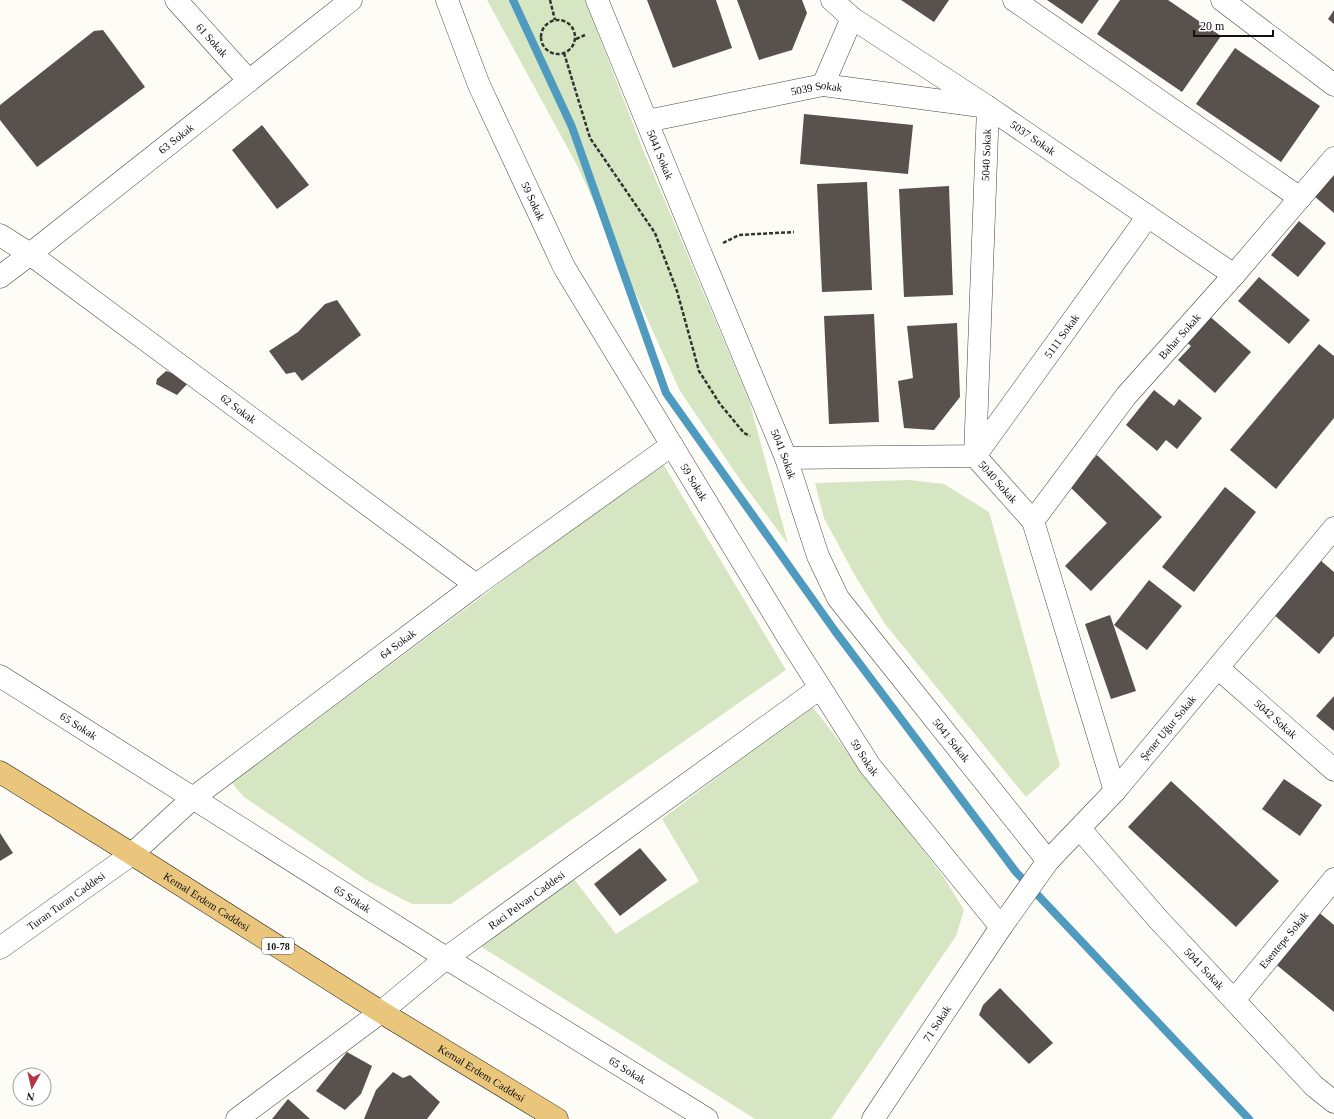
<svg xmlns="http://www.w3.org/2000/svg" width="1334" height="1119" font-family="'Times New Roman',serif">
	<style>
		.green { fill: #d7e6c2 }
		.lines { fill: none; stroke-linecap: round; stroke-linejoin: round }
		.stream { stroke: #4f9abf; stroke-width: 8 }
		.building { fill: #58514e }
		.minor-casing { stroke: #444; stroke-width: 23 }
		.major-casing { stroke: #222; stroke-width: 23 }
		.path { stroke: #333; stroke-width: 2.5; stroke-dasharray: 4 2; stroke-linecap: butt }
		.minor { stroke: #fff; stroke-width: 22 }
		.major { stroke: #e9c67b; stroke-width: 22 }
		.labels { text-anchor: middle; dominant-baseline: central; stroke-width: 4; stroke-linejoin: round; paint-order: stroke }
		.shield { fill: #fff; stroke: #585858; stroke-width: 1 }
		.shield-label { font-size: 10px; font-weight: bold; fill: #111 }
		.street-label { font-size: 11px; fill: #111; stroke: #fff }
	</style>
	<rect width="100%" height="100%" fill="#fefcf6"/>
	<path class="green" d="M487,0H585L642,147L749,400L788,544L741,481L680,391L578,167Z
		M662,462L786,670L451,904H412L368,881L244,797L232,783Z
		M909,480L944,484L989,512L1060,766L1026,797L885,624L854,574L824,518L815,483Z
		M812,706L943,876L964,910L956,936L831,1119H755L480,946L574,879L616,934L699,881L662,819Z"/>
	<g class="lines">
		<path class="stream" d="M513,0L572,127L666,393L835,631L1016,872L1249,1119"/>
	</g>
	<path class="building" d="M647,0H716L732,48L673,68Z
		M737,0H802L807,13L792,50L759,60Z
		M901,0H949L934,22Z
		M1047,0H1099L1082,24Z
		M1120,0H1168L1221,36L1182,92L1097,34Z
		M1334,10V24L1328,19Z
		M103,30L145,87L37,167L0,120V105L94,31Z
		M1235,48L1320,106L1281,162L1196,104Z
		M804,114L913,125L908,174L800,164Z
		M262,125L309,185L277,209L232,150Z
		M1334,173V213L1314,196Z
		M867,182L872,290L822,292L817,184Z
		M949,186L953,295L904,297L899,189Z
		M1299,221L1326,243L1298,277L1271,255Z
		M1259,277L1310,320L1289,344L1238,301Z
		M337,300L361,335L302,381L295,372L286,374L269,351L298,332L325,304Z
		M874,314L879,422L829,424L824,316Z
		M1207,314L1251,352L1215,393L1178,360L1191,346L1184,340Z
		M957,323L960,397L934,430L904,428L898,381L913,378L907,326Z
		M1319,344L1334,356V418L1276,489L1230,450Z
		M166,371L180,376L188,383L177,395L156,384L157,379Z
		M1154,390L1174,406L1179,399L1202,418L1177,449L1166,440L1157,451L1126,425Z
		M1097,455L1162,517L1091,591L1065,566L1107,523L1068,485Z
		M1225,487L1256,512L1194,592L1162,567Z
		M1320,560L1334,572V636L1319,654L1273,614Z
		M1149,580L1182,606L1147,650L1114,625Z
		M1110,615L1136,691L1111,699L1085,624Z
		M1334,696V731L1316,716Z
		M1284,779L1322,805L1300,836L1262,809Z
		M1171,781L1279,881L1236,927L1128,827Z
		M0,833L13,853L0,861Z
		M640,848L667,880L620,916L594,884Z
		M1316,910L1334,925V1012L1273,962Z
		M1000,988L1053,1043L1029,1064L979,1015L983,1005Z
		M347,1052L372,1066L361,1094L345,1110L316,1091Z
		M393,1072L403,1078L410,1075L440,1102L427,1119H364L376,1090Z
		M288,1099L310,1119H272Z"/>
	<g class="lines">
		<defs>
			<g id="minor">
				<path id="s1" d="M176,0L249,81"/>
				<path id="s2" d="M447,0L479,85L564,267L788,637L870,766L1001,927"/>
				<path id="s3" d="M597,0L701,254L786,458L818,556L838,598L1048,861"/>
				<path id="s4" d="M832,0L852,18L988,107L1234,275"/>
				<path d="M1014,0L1300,198"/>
				<path d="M1222,0L1334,85"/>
				<path d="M823,85L852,18"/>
				<path id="s5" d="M647,121L823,85L988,107L975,456L1033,521L1115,791"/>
				<path id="s6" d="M0,235L30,254L476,585"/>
				<path id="s7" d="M0,277L30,254L351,0"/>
				<path id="s8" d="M786,458L975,456L1148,216"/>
				<path id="s9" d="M1033,521L1126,396L1234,275L1334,158"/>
				<path id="s10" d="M1218,668L1334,770"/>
				<path id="s11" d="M0,676L446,958L707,1119"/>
				<path id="s12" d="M1080,829L1157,918L1314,1086L1334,1102"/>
				<path id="s13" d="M0,948L132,854L193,798L476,585L672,445"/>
				<path id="s14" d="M1234,1000L1334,879"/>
				<path id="s15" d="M237,1119L381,1012L446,958L820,688"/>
				<path id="s16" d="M873,1119L1001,927L1048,861L1115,791L1334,528"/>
			</g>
			<g id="major">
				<path id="s17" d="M0,772L132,854L381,1012L557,1119"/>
			</g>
		</defs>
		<use href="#minor" class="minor-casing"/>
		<use href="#major" class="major-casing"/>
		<path class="path" d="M550,0L555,20
			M541 37a17 17 0 1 1 34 0a17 17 0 1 1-34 0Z
			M576,39L585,35
			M564,53L590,138L655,233L677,291L699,371L720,404L744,433L750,436
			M723,243L739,235L794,232"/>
		<use href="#minor" class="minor"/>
		<use href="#major" class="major"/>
	</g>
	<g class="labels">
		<rect class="shield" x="262" y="938" width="32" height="16" rx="3"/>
		<g class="shield-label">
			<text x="278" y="946">10-78</text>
		</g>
		<g class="street-label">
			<text stroke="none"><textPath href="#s1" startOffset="54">61 Sokak</textPath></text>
			<text stroke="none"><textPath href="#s5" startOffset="173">5039 Sokak</textPath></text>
			<text stroke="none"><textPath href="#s4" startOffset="244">5037 Sokak</textPath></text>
			<text stroke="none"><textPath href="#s7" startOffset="224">63 Sokak</textPath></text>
			<text stroke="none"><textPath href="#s3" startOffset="167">5041 Sokak</textPath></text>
			<text transform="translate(986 155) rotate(-88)">5040 Sokak</text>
			<text stroke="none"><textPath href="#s2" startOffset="219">59 Sokak</textPath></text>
			<text stroke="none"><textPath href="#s8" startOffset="337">5111 Sokak</textPath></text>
			<text stroke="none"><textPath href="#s9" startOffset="236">Bahar Sokak</textPath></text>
			<text stroke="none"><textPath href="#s6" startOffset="295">62 Sokak</textPath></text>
			<text stroke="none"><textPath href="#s3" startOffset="491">5041 Sokak</textPath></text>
			<text stroke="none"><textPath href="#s2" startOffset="543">59 Sokak</textPath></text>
			<text stroke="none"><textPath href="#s5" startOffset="730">5040 Sokak</textPath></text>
			<text stroke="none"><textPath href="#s13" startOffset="501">64 Sokak</textPath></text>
			<text stroke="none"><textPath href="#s10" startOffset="77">5042 Sokak</textPath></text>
			<text stroke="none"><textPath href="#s11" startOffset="93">65 Sokak</textPath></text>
			<text stroke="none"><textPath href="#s16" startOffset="491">Şener Uğur Sokak</textPath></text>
			<text stroke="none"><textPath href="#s3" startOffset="827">5041 Sokak</textPath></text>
			<text stroke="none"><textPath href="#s2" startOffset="867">59 Sokak</textPath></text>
			<text stroke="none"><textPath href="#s11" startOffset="417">65 Sokak</textPath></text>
			<text stroke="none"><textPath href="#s15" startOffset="363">Raci Pelvan Caddesi</textPath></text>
			<text stroke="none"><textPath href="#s13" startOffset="81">Turan Turan Caddesi</textPath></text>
			<text stroke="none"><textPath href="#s17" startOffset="244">Kemal Erdem Caddesi</textPath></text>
			<text stroke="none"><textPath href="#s14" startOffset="78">Esentepe Sokak</textPath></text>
			<text stroke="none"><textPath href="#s12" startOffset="187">5041 Sokak</textPath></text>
			<text stroke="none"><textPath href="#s16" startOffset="115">71 Sokak</textPath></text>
			<text stroke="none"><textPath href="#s11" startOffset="741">65 Sokak</textPath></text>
			<text stroke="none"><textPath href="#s17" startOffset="568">Kemal Erdem Caddesi</textPath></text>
		</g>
	</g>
	<g transform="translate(32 1087) rotate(188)"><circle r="19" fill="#ffffff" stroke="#a0a0a0"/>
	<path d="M0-3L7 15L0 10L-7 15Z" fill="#b23847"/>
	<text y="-6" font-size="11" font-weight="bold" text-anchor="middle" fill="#111111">N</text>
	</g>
	<path d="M1194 30v6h79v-6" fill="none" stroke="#111111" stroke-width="2"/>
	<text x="1200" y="30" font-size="12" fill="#111111" stroke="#ffffff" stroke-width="3" paint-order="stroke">20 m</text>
</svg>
